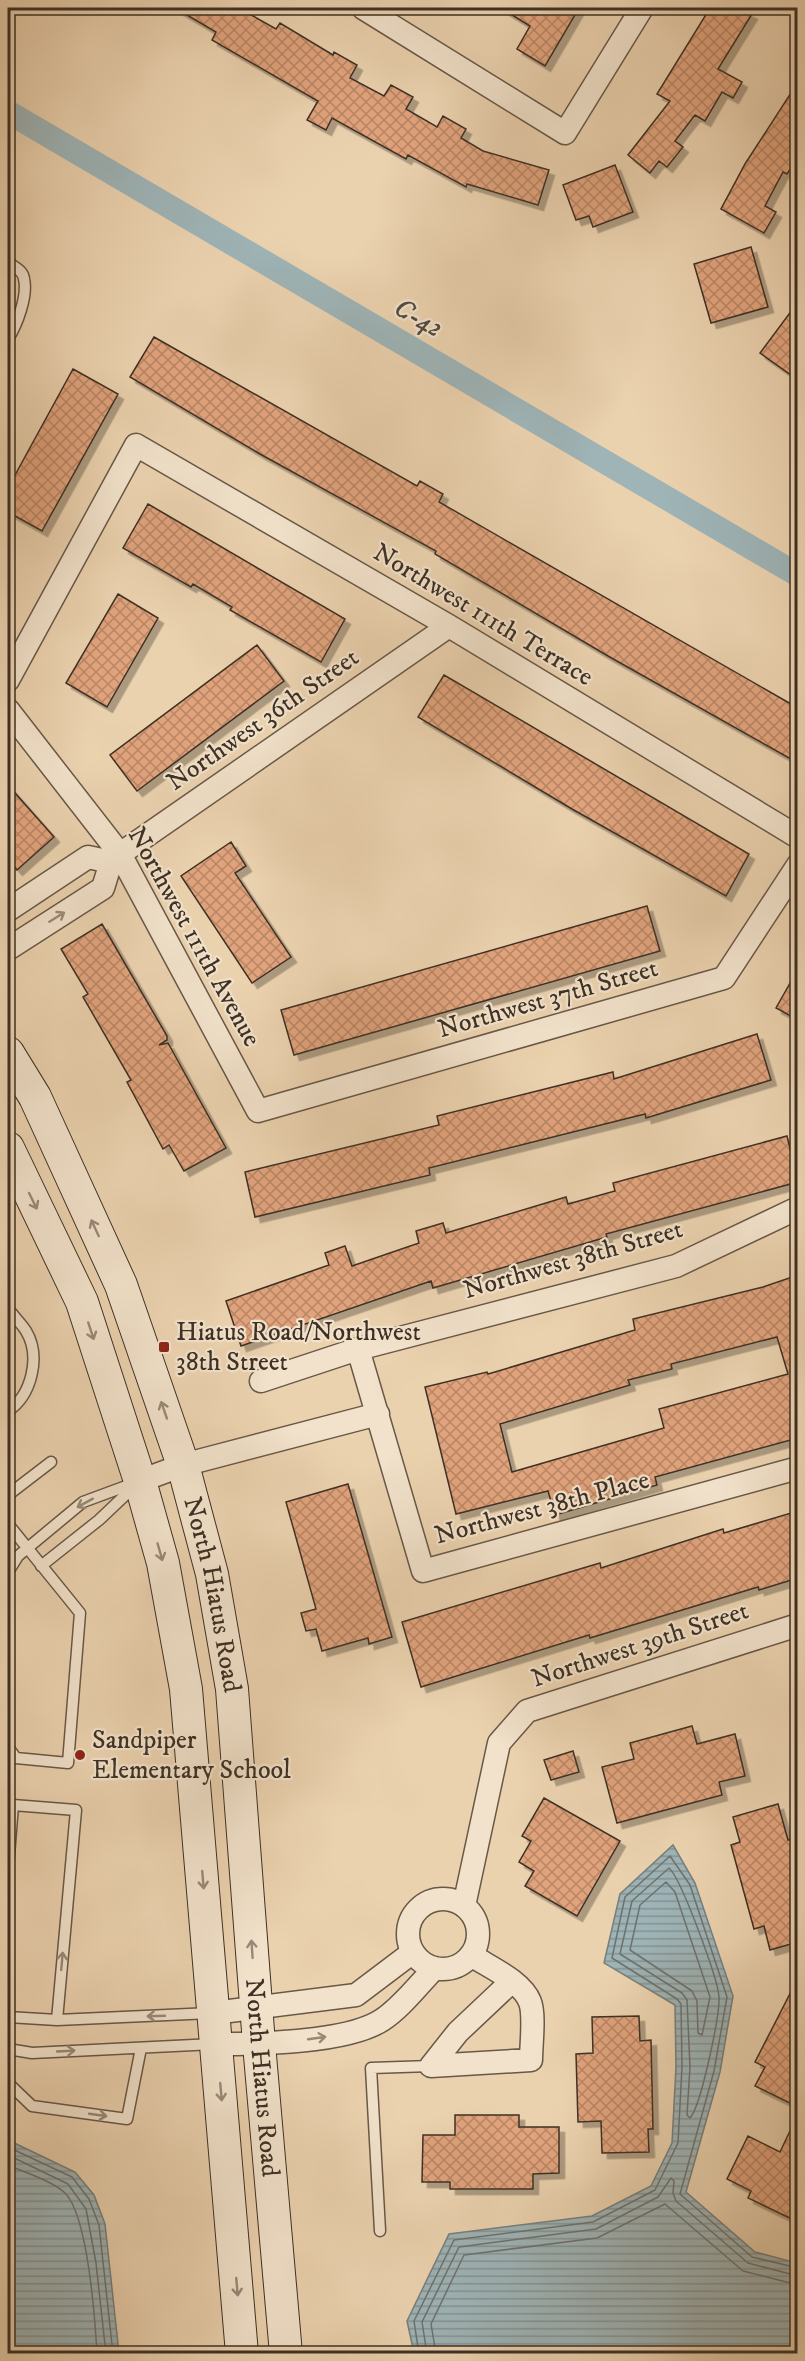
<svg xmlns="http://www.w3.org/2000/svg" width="805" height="2361" font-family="'IM FELL DW Pica',serif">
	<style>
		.water { fill: url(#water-rules); stroke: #777f7d; stroke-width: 1.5 }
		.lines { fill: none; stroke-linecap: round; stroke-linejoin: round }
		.shore { stroke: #6e726e; stroke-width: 1.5 }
		.canal { stroke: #9eb4b7; stroke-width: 24 }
		.building { fill: url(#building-cross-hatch); stroke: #3d3025; stroke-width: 1.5; fill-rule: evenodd; filter: url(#shadow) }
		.service-casing { stroke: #685848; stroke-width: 13 }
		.minor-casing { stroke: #685848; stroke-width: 25 }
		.secondary-casing { stroke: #3d3025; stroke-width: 34 }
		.service { stroke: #f2e2cb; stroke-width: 10 }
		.minor { stroke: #f2e2cb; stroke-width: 22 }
		.secondary { stroke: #f2e2cb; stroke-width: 32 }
		.oneway { stroke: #988978 }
		.poi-dot { fill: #8f2418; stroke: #f2e2cb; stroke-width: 2 }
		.labels { text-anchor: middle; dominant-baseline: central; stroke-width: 4.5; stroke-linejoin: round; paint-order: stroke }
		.street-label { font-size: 26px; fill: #3d3025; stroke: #f2e2cb }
		.poi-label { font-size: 26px; fill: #3d3025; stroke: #f2e2cb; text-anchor: start }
		.water-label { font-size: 27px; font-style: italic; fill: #504a42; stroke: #f2e2cb }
	</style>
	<defs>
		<pattern id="water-rules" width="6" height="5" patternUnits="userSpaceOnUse" patternTransform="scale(1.5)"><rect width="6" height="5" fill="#9eb4b7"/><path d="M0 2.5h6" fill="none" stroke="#829395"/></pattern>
		<pattern id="building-cross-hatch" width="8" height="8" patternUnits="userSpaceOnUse" patternTransform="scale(1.5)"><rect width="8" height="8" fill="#e1a37c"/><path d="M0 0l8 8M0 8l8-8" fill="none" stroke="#b88565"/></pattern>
		<filter id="shadow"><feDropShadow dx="5.5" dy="5.5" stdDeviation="0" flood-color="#0004"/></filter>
	</defs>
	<rect width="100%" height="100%" fill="#ebd2af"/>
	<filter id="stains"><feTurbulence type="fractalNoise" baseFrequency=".00333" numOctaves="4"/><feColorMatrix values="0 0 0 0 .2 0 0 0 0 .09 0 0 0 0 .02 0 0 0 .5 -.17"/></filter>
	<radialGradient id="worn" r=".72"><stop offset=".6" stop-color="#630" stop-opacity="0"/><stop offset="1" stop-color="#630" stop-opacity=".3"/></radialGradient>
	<path class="water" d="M673,1845L695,1883L733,1996L720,2072L686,2192L755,2252L797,2263V2353H414L407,2321L449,2234L592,2216L651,2186L672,2143L676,2067L675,2005L604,1963L620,1894Z
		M8,2140L75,2172L94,2195L105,2224L119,2353H8Z"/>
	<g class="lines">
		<path class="shore" d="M669,1868C681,1878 718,1979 719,1997C720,2015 701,2106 690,2118L687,2115L690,2067L687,2000L682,1993L620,1954L632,1901Z
			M666,1882L675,1892L710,1997L702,2035L698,2033L697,2001L692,1991L630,1950L640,1905Z
			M8,2147L72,2177L89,2199L99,2225L113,2354
			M8,2155L68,2184L86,2209L96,2263L106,2354
			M8,2165C25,2173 51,2180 65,2193C88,2216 95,2319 97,2354
			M419,2354L414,2321L454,2240L593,2222L655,2190L678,2143L682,2067L681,2004L677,1999L612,1958L625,1897L670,1856L690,1885L727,1997L714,2071L680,2194L752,2257L798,2268
			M427,2354L422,2322L459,2247L596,2229L658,2197L671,2178L674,2181L673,2193L676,2201L748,2263L798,2276
			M436,2354L431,2324L464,2255L597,2238L665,2204L743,2271L798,2285"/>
		<path class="canal" d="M8,112L798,575"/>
	</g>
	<path class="building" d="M175,8H239L276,29L280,23L333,55L334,52L357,65L350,78L384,96L391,85L413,97L406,109L437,127L443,116L466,129L461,138L483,151L549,170L538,205L467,184L466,187L408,155L406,159L332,118L326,130L307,120L318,101L212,40L216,32Z
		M501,8H579L545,66L517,49L530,26Z
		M710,8H740L752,14L718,69L742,82L733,98L722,92L705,121L695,115L675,141L683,147L667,167L659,161L650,173L628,155L670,101L657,94Z
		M798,82V158L787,174L783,172L765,206L776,212L764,233L721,209L745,164Z
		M615,165L633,212L593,227L589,216L576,220L563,185Z
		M751,247L768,307L711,323L694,264Z
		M798,302V380L760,353Z
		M154,337L417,486L420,481L443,494L439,502L798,708V763L608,656L435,554L436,551L260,454L130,377Z
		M73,369L118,394L42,531L8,512V488Z
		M148,504L345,619L321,662L230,610L232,607L193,584L191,587L123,548Z
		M118,594L158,618L107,707L66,683Z
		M257,645L284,681L137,791L110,755Z
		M444,675L749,854L726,896L572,809L418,717Z
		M8,785L54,837L17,870L8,860Z
		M231,842L246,866L235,873L291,957L252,983L181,876Z
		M647,906L660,951L294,1055L281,1010Z
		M102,924L167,1036V1040L159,1045L168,1043L226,1148L184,1171L169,1145L163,1149L127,1082L131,1080L83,997L88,994L61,949Z
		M798,969V1020L776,1008Z
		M757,1034L771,1080L646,1118L645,1114L429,1168L430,1175L255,1217L245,1172L439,1125L437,1116L613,1072L614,1079Z
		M787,1136L798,1182L606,1234L607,1237L433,1288L431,1281L241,1346L226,1301L329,1265L325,1253L345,1246L352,1266L419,1243L416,1231L443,1223L446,1233L566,1197L568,1204L615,1191L613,1183Z
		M798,1275V1438L655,1477L657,1485L555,1515L548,1491L456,1514L425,1387L487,1372L488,1374L635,1330L633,1319L763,1287ZM777,1337L788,1374L659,1409L664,1428L512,1472L500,1424L630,1385L628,1380L672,1369L671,1364Z
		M348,1484L392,1637L369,1644L368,1638L322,1651L316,1629L306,1631L301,1613L316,1609L286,1502Z
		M798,1511V1578L759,1590L758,1587L590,1638L589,1635L421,1687L402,1622L600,1563L601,1568L723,1529L724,1533Z
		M692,1726L697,1744L735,1734L745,1776L719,1782L722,1795L617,1823L602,1767L634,1759L630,1743Z
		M573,1751L579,1772L551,1780L544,1760Z
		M544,1798L620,1841L577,1916L525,1886L534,1871L519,1862L531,1841L522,1836Z
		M778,1804L788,1840L798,1837V1942L770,1950L764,1926L754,1929L731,1845L740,1842L733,1817Z
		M798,1978V2107L755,2086L765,2067L755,2062Z
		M639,2016L640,2041L651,2040L653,2129H648L649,2152L602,2153L601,2121L578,2122L576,2054L593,2053L592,2017Z
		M798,2114V2222L748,2198L751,2191L727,2179L748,2136L780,2152Z
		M455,2115H519V2127H559V2173L533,2174V2189H450V2182H422L423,2135H455Z"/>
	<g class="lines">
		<defs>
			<path id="service" d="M8,262C14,267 23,270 24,279C28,296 17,325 8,339
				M8,1308C13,1316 21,1323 26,1331C41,1356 32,1395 8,1411
				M8,1495L51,1462
				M8,1524L80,1613L68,1763L16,1758L8,1747
				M41,1566L99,1520L137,1484
				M8,1572L18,1556L83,1502L137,1482
				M8,1868L13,1805L76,1810L57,2020
				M8,2017L57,2020L211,2013
				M8,2049L32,2053L214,2044
				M8,2083L32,2106L127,2119L141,2048
				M380,2231L371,2068L431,2066"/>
			<path id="minor" d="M363,8L565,133L642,8
				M8,680L136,445L449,626L798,837
				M8,710L120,854L258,1111L724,978L798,865
				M8,910L88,857L111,862
				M8,949L103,888L111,862L120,854L449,626
				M358,1349L423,1571L798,1468
				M261,1381L358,1349L676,1266L798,1208
				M140,1481L183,1465L378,1414
				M408 1934a35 35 0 1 1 70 0a35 35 0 1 1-70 0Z
				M464,1906L499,1743L527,1711L798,1625
				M471,1955C489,1967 522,1981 530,2002C535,2015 531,2045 531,2060L431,2066L458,2032L511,1982
				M214,2013L356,1995L413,1952
				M217,2044C258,2044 347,2043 382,2020C401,2008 418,1985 435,1968"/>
			<g id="secondary">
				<path id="s1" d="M8,1053L35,1097L121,1285L183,1465L212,1574L232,1689L259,2044L286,2354"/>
				<path d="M8,1148L82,1302L140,1481L163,1563L186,1689L242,2354"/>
			</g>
		</defs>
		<use href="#service" class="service-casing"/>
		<use href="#minor" class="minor-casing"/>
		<use href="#secondary" class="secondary-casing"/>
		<use href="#service" class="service"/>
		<use href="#minor" class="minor"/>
		<use href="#secondary" class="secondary"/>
	</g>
	<defs><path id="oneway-shaft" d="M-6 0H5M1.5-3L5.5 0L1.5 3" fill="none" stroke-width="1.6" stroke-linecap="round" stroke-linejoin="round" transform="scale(1.5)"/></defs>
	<g class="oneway">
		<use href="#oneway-shaft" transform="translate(57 917) rotate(-32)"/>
		<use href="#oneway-shaft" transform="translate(33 1201) rotate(64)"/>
		<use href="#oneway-shaft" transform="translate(95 1228) rotate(-115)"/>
		<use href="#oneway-shaft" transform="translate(91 1331) rotate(72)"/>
		<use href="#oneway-shaft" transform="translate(164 1410) rotate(-109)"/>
		<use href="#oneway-shaft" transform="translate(85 1503) rotate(151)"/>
		<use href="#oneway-shaft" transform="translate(160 1552) rotate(74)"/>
		<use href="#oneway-shaft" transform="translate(203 1880) rotate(85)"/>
		<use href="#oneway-shaft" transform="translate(252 1949) rotate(-94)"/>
		<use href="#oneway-shaft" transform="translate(62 1961) rotate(-85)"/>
		<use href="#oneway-shaft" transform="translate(156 2016) rotate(178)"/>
		<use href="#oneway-shaft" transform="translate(317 2038) rotate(-8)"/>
		<use href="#oneway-shaft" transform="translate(66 2051) rotate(-3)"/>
		<use href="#oneway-shaft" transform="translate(221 2092) rotate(85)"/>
		<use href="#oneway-shaft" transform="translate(98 2115) rotate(8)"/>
		<use href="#oneway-shaft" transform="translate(237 2287) rotate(85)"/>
	</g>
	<g class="poi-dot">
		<rect x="158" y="1341" width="12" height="12" rx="3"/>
		<circle cx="80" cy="1755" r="6"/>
	</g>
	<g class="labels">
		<g class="street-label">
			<text transform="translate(483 615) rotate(31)">Northwest 111th Terrace</text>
			<text transform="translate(263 720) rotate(-35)">Northwest 36th Street</text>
			<text transform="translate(194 937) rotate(61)">Northwest 111th Avenue</text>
			<text transform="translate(548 999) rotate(-16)">Northwest 37th Street</text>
			<text transform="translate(573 1260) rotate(-16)">Northwest 38th Street</text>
			<text transform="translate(542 1508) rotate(-15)">Northwest 38th Place</text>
			<text stroke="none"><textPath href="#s1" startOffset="582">North Hiatus Road</textPath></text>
			<text transform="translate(640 1645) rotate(-18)">Northwest 39th Street</text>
			<text stroke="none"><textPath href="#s1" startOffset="1068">North Hiatus Road</textPath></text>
		</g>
		<g class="poi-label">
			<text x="176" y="1332">Hiatus Road/Northwest<tspan x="176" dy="30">38th Street</tspan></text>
			<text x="92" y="1740">Sandpiper<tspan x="92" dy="30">Elementary School</tspan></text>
		</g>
		<g class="water-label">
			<text transform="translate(418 318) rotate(30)">C-42</text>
		</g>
	</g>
	<rect width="805" height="2361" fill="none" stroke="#ebd2af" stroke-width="30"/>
	<rect x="9" y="9" width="787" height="2343" fill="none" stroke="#3d3025" stroke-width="3"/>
	<rect x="15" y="15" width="775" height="2331" fill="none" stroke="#3d3025" stroke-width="1.5"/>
	<rect width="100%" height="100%" filter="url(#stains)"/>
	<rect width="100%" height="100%" fill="url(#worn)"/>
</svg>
